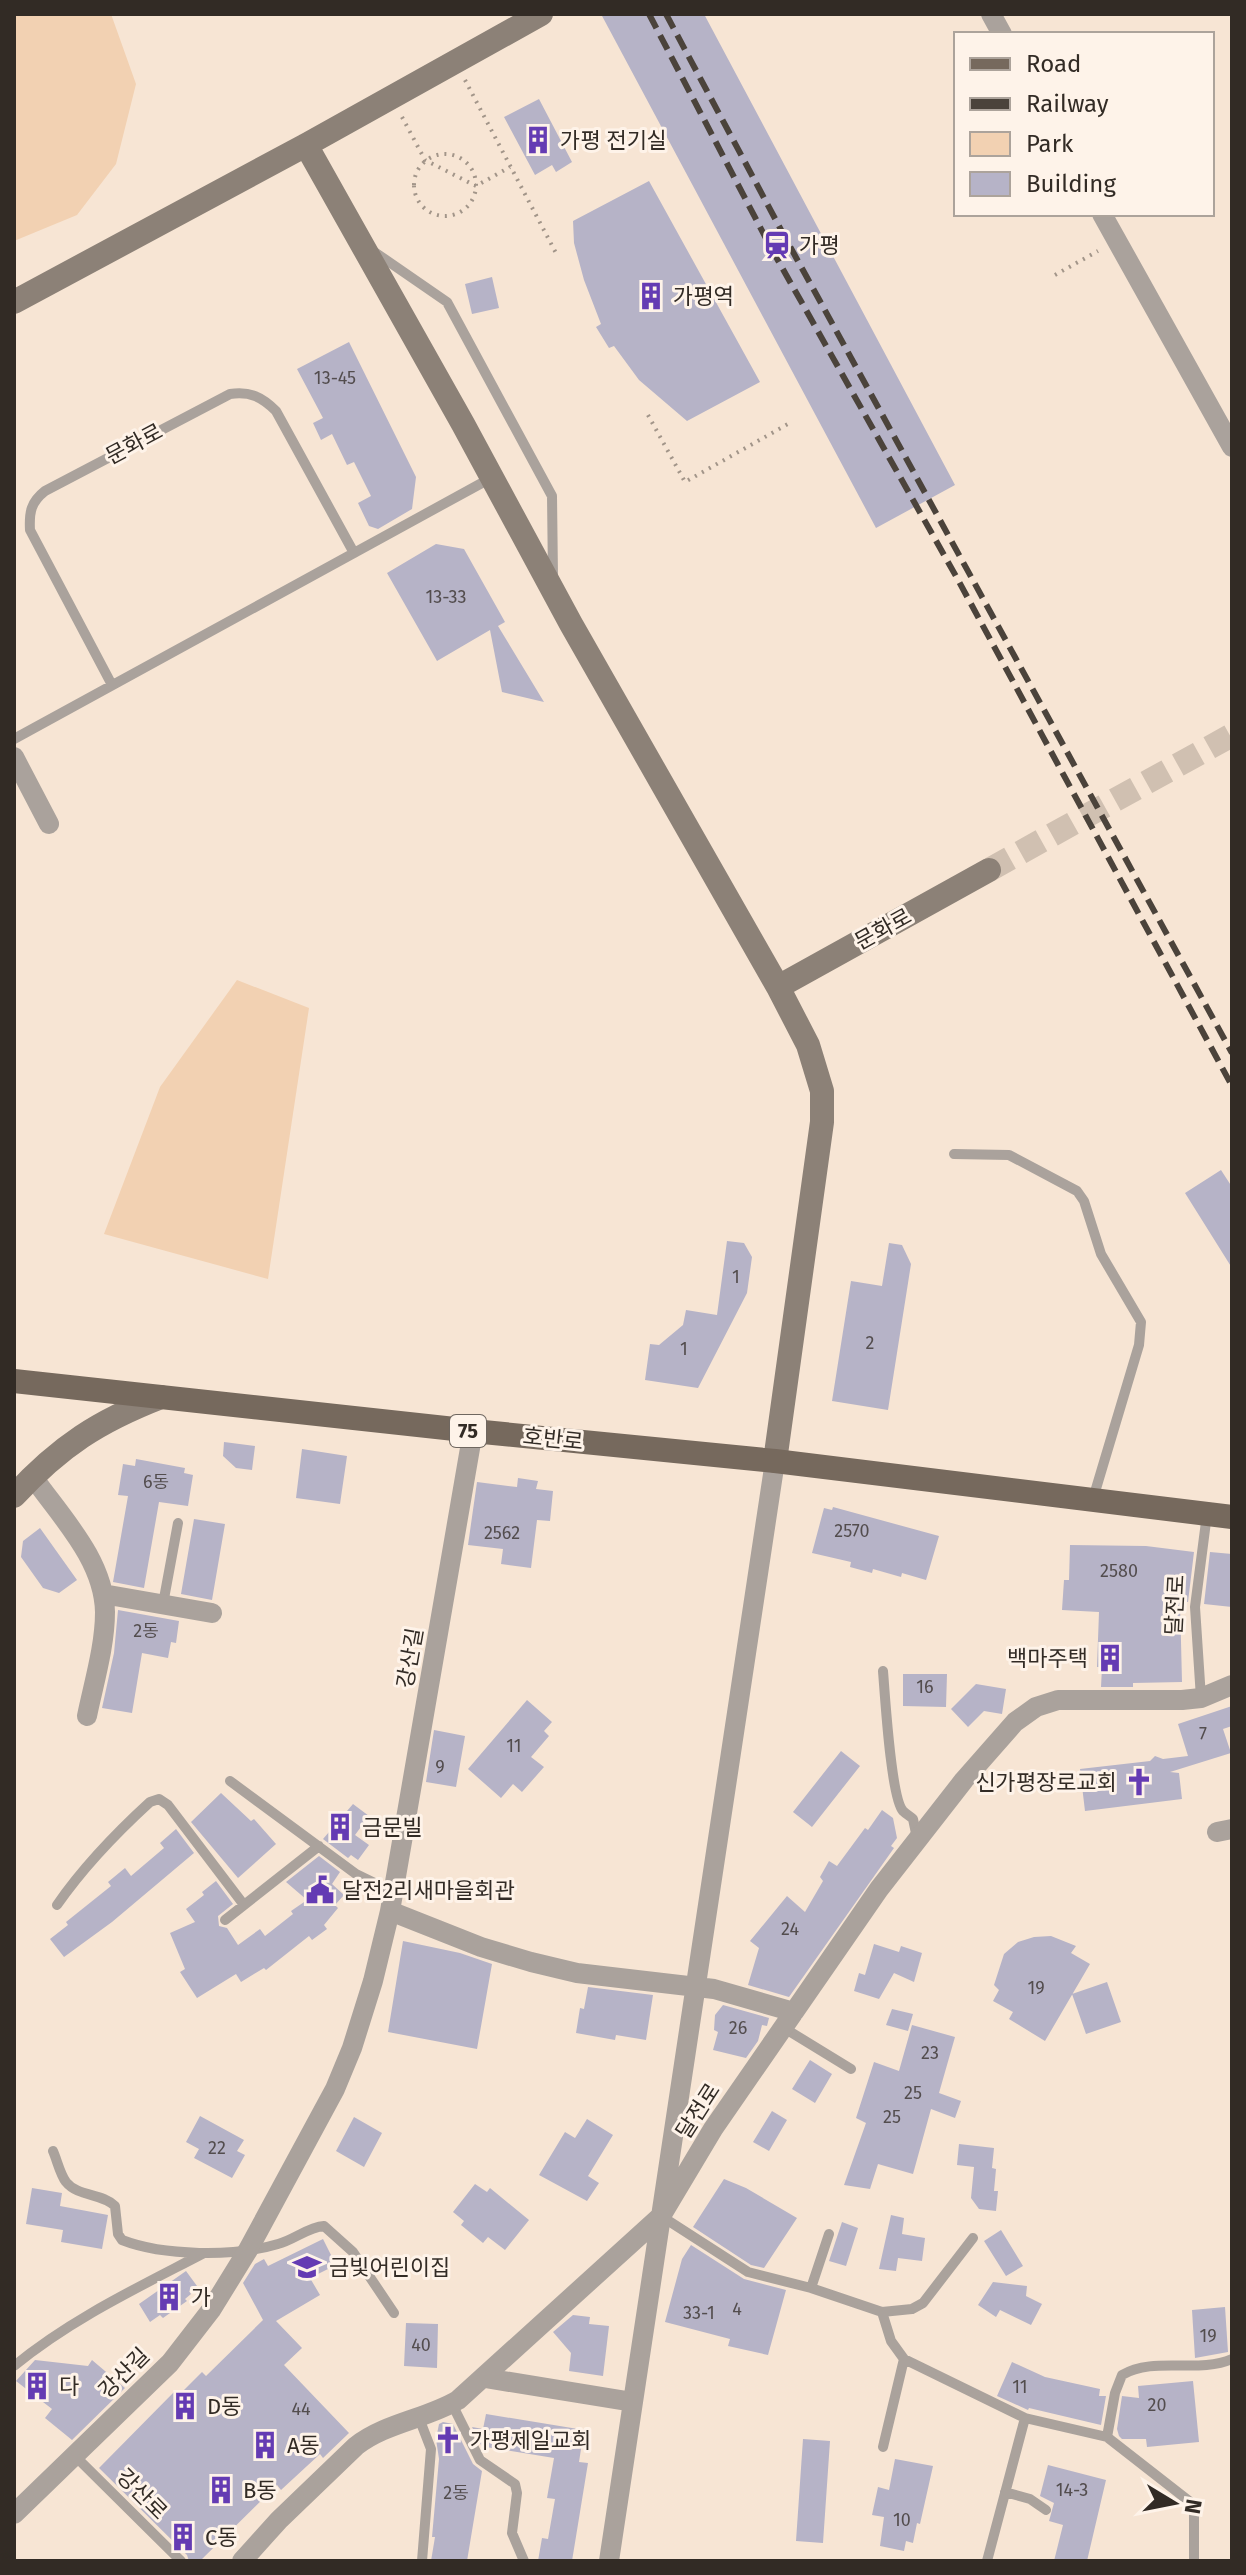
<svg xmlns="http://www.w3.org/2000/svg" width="1246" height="2575" font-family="'Fira Sans','Noto Sans KR',sans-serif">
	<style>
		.green { fill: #f2d1b2 }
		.building { fill: #b6b3c7 }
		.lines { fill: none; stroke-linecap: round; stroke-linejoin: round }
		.secondary-tunnel { stroke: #d0c0b1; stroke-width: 24; stroke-dasharray: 24 12; stroke-linecap: butt }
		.path { stroke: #a29589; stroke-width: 4; stroke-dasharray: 2 6; stroke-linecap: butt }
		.lane { stroke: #aaa29c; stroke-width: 10 }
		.street { stroke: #aaa29c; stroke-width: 20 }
		.secondary { stroke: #8c8177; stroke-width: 24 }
		.primary { stroke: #76695d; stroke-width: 24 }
		.rail { stroke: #4b433b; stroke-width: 6; stroke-dasharray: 16 8; stroke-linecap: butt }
		.labels { text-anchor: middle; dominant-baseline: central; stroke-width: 6; stroke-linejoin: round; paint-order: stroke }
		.number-label { font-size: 18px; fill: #534d4e }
		.shield { fill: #fef3e9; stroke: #6f6760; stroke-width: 2 }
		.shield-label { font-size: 20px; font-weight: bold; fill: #322b25 }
		.poi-label { font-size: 22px; fill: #322b25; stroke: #fef3e9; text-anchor: start }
		.street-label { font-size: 22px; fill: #322b25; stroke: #fef3e9 }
	</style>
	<rect width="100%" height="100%" fill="#f7e5d4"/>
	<path class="green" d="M14,14H111L136,84L116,164L77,215L14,241Z
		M237,980L309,1008L268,1279L104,1234L160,1087Z"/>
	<path class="building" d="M601,14H704L955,485L876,528Z
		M539,99L572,162L556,172L552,165L535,175L504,117Z
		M649,181L760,382L687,421L639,380L614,346L609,348L596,327L601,324L584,280L574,243L573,221Z
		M492,277L499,308L472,314L465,284Z
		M349,342L416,477L412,509L378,529L369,526L358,503L371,496L354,462L347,465L332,434L321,440L313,423L323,418L297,369Z
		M436,544L464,549L505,622L498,626L544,702L502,692L490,630L437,661L387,573Z
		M1221,1170L1232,1187V1268L1185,1193Z
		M727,1241L744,1243L752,1257L747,1293L698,1388L645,1380L650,1344L659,1345L683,1325L686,1310L717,1315Z
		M889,1243L902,1245L911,1264L888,1410L832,1401L851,1281L882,1286Z
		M224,1442L255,1446L252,1470L236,1468L223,1456Z
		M302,1449L347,1456L340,1504L296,1498Z
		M136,1459L185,1468L184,1473L193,1475L188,1506L159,1502L144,1588L113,1582L128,1496L118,1495L123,1464L135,1466Z
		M518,1478L538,1481L536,1489L553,1491L550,1521L537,1520L531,1568L501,1564L503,1549L468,1545L477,1482L517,1487Z
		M833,1507L939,1536L926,1580L902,1573L901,1577L873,1569L872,1573L850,1567L851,1562L812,1553L824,1508L832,1510Z
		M194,1519L225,1524L212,1600L181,1594Z
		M40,1528L77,1580L59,1593L43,1588L21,1557L23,1541Z
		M1070,1545L1146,1546L1194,1552L1188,1602L1180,1601L1182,1682L1133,1683V1687H1101L1102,1667H1097L1099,1612L1062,1610L1064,1580H1069Z
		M1210,1552L1232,1554V1607L1204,1604Z
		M118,1610L179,1621L176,1643L171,1642L168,1658L142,1653L132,1713L102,1708L114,1653Z
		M903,1674H947L946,1707L903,1706Z
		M976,1684L1006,1689L1002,1714L984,1711L968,1727L951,1709Z
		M527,1700L552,1722L544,1731L549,1736L531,1757L544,1767L522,1792L513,1784L501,1798L468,1769Z
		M1232,1706V1726L1223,1729L1231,1753L1170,1772L1179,1773L1182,1799L1085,1811L1080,1769L1150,1761L1155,1756L1163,1759L1188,1756L1178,1724Z
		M434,1730L465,1736L456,1787L426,1782Z
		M841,1751L860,1766L812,1827L793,1812Z
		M221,1793L251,1821L254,1819L276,1844L238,1878L191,1822Z
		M353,1804L369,1816L355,1835L369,1845L358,1860L351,1855L348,1858L323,1839Z
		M882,1810L893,1818L897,1838L891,1846L894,1848L789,1997L748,1985L759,1948L750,1941L787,1896L805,1912L823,1881L820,1877L829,1861L837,1866L865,1828L868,1830Z
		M176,1829L194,1853L112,1922L64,1957L50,1939L68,1925L66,1922L111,1886L108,1882L125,1868L131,1876L164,1848L160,1843Z
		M319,1856L340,1872L332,1884L344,1895L335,1905L338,1908L324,1925L327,1929L312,1940L309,1936L266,1970L264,1968L241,1982L236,1974L197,1998L180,1972L185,1969L170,1933L195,1922L186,1909L204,1895L202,1892L216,1881L233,1904L218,1916L219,1926L227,1928L238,1945L260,1929L265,1936L293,1914L291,1911L307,1900L286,1882Z
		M1051,1936L1076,1946L1071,1953L1090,1964L1045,2041L1009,2019L1013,2012L993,2001L999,1990L994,1985L1004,1954L1018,1942L1034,1937Z
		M403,1941L460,1953L492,1964L477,2049L388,2032Z
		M874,1944L899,1952L901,1946L922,1953L914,1982L894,1973L879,1999L854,1991L859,1973L865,1975Z
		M1107,1982L1121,2022L1086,2034L1072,1994Z
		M588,1987L653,1995L646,2040L616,2035L615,2040L576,2033L580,2008L584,2009Z
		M723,2005L769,2018L767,2026L762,2025L758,2041L746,2058L713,2050L718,2032L714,2030L715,2015Z
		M892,2009L913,2014L908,2031L886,2025Z
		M912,2025L955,2037L939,2093L961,2101L955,2118L931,2109L913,2174L878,2164L870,2189L844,2185L866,2123L856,2118L874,2062L899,2071Z
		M810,2060L832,2074L815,2103L792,2089Z
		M772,2111L787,2120L769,2151L753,2142Z
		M200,2116L244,2140L237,2151L245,2155L232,2178L194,2158L199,2149L186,2142Z
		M354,2117L382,2133L364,2167L336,2151Z
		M587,2119L613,2135L588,2176L599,2183L587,2201L539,2175L565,2132L575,2138Z
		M959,2144L994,2148L992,2168L996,2169L994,2191H998L996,2211L979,2209L971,2198L974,2167L957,2165Z
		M724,2179L746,2188L797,2218L764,2268L751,2265L693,2227Z
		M475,2184L487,2192L490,2188L529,2220L505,2250L488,2237L483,2243L461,2225L464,2221L453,2212Z
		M32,2188L62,2193L60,2206L108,2215L102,2249L61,2242L63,2230L26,2224Z
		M891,2215L904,2218L902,2234L925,2238L922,2261L898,2258L896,2271L879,2269Z
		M842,2222L858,2228L846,2266L829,2261Z
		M1001,2230L1023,2266L1006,2276L984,2241Z
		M323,2239L336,2265L310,2278L320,2295L276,2321L302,2348L284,2365L349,2433L323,2458L320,2454L281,2490L277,2485L200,2561H189L187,2555L99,2468L174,2392L178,2396L202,2372L206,2376L263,2320L243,2283L255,2264L264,2259L268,2266Z
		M691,2245L744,2279L786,2290L768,2355L728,2346L730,2339L665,2322L682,2259Z
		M186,2271L197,2286L189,2291L191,2294L185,2299L187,2301L163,2318L160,2315L150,2322L139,2304Z
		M993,2282L1027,2286L1026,2296L1042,2304L1031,2325L1000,2310L996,2317L978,2305Z
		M1225,2307L1228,2352L1195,2358L1192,2310Z
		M573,2315L590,2317L589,2324L609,2326L603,2376L569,2371L571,2353L553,2332Z
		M406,2323L438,2324L437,2368L404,2366Z
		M35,2360L88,2366L92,2360L125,2388L72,2440L45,2418L52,2409L16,2381Z
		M1012,2362L1045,2377L1100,2389L1099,2396H1106L1101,2425L1029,2408L1028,2410L997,2396Z
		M1193,2381L1199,2442L1147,2447L1146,2439H1122L1119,2436L1117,2429L1122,2396L1139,2398L1138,2386Z
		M486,2414L584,2430L579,2462L588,2463L572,2561H538L542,2538L548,2539L555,2499L547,2498L554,2458L486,2447L485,2453L472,2427L483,2429Z
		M443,2422L453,2424L473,2464L482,2471L467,2561H431L435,2537H432L439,2459L436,2439L439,2424Z
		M803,2439L830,2441L823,2543L796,2541Z
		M895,2459L933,2466L920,2524L917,2523L913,2543L906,2541L904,2551L880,2546L884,2517L872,2515L878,2487L889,2490Z
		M1048,2465L1106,2480L1087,2561H1054L1063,2525L1049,2521L1054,2503L1040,2496Z"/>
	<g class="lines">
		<path class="secondary-tunnel" d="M989,870L1232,735"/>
		<path class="path" d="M465,80L557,255
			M402,117L425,160L476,186L510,167
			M414 185a31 31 0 1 1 62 0a31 31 0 1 1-62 0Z
			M1055,275L1098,251
			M648,415L685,482L788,424"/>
		<path class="lane" d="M373,251L447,302L552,496L553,577
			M112,685L30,530C29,512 31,502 45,491L230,394C250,391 262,397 276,411L354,553
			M14,739L491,478
			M954,1154L1009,1155L1077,1191L1084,1201L1101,1254L1141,1322L1139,1345L1092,1502
			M163,1604L178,1523
			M883,1671C885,1695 891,1798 903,1811C906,1814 910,1816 913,1819L917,1838
			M1201,1698L1195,1607L1207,1514
			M230,1781L356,1874L393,1892
			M57,1905C84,1866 115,1834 150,1802L159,1799L168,1805L244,1905
			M225,1920L319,1846
			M784,2028L851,2069
			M53,2151C57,2160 60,2174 66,2182C78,2197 102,2193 115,2206L118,2234L122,2240C163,2256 235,2257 278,2244C294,2240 308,2227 324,2226L353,2252L394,2313
			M661,2216L748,2272L811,2288L882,2312L891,2341L904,2359L1025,2418L1107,2437
			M811,2288L829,2234
			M882,2312L912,2309L923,2303L973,2238
			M14,2366C71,2319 139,2287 204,2253
			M452,2404L480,2460L515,2484L517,2493L512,2533L524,2561
			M419,2418L431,2449L422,2561
			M883,2447L904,2359
			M75,2456L181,2561
			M1005,2492L1030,2499L1046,2510
			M987,2561L1025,2418
			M1194,2561V2512L1189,2501L1107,2437L1115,2393L1122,2375C1154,2356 1198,2374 1232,2359"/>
		<path class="street" d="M991,14L1002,34
			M1102,214L1232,447
			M14,757L49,824
			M33,1477C61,1517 104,1560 105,1612C105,1646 94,1682 87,1716
			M103,1594L212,1613
			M1217,1832L1232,1829
			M390,1911L481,1947L531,1962L577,1973L714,1989L794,2012
			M485,2378L633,2402
			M14,2514L170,2363L211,2310L248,2250L335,2089L352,2048L373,1981L390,1911L473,1431
			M242,2561L279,2520L356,2446C385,2423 426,2419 458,2400L661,2216L713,2129L879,1889L964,1780L1015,1722L1036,1707L1058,1700H1182L1201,1698L1232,1685
			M609,2561L775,1461"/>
		<path class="secondary" d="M306,145L463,424L571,624L778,987L808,1045L822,1091V1122L775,1461
			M14,302L306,145L541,14
			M778,987L989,870
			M14,1496C60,1446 99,1421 161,1397"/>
		<path class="primary" d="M14,1381L473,1431L775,1461L1232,1517"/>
		<path class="rail" d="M649,14L771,248L957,578L1232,1086
			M666,14L787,241L1232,1053"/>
	</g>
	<defs>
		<symbol id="building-bare" viewBox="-9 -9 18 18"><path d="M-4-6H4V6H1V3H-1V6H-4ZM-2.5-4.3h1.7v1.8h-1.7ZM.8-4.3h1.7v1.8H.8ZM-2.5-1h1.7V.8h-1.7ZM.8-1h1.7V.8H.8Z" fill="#643bb3" stroke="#fef3e9" stroke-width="2.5" paint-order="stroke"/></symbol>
		<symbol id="station-bare" viewBox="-9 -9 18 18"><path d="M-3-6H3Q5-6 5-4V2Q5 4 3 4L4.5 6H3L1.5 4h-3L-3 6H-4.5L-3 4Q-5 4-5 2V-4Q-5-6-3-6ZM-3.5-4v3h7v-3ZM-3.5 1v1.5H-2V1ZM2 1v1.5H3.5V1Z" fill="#643bb3" stroke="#fef3e9" stroke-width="2.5" paint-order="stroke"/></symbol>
		<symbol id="church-bare" viewBox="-9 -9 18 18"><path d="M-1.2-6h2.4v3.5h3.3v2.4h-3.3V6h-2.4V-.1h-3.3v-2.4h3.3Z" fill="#643bb3" stroke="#fef3e9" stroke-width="2.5" paint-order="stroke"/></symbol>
		<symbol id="civic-bare" viewBox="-9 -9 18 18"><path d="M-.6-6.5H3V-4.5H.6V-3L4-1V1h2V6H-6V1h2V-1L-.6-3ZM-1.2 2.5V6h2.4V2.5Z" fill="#643bb3" stroke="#fef3e9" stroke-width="2.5" paint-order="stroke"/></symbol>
		<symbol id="school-bare" viewBox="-9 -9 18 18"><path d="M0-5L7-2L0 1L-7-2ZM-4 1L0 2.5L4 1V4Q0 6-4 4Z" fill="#643bb3" stroke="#fef3e9" stroke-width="2.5" paint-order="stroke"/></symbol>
	</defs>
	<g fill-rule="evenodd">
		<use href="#building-bare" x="518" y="120" width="40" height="40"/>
		<use href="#station-bare" x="757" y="225" width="40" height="40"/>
		<use href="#building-bare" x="631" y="276" width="40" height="40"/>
		<use href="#building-bare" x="1090" y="1638" width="40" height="40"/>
		<use href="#church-bare" x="1119" y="1762" width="40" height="40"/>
		<use href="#building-bare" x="320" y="1807" width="40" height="40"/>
		<use href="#civic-bare" x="300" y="1870" width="40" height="40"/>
		<use href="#school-bare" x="287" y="2247" width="40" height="40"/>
		<use href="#building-bare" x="149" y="2277" width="40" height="40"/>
		<use href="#building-bare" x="17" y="2366" width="40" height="40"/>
		<use href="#building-bare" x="165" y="2386" width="40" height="40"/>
		<use href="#church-bare" x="428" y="2420" width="40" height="40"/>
		<use href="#building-bare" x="245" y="2425" width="40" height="40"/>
		<use href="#building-bare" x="201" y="2470" width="40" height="40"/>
		<use href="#building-bare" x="163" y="2517" width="40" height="40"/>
	</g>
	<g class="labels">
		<g class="number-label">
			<text x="335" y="378">13-45</text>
			<text x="446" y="597">13-33</text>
			<text x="736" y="1277">1</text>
			<text x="870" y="1343">2</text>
			<text x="684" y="1349">1</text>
			<text x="156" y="1482">6동</text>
			<text x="852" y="1531">2570</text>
			<text x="502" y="1533">2562</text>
			<text x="1119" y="1571">2580</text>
			<text x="146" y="1631">2동</text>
			<text x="925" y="1687">16</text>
			<text x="1203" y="1734">7</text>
			<text x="514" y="1746">11</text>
			<text x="440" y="1767">9</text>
			<text x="790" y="1929">24</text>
			<text x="1036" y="1988">19</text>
			<text x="738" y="2028">26</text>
			<text x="930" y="2053">23</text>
			<text x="913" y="2093">25</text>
			<text x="892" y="2117">25</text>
			<text x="217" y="2148">22</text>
			<text x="737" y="2309">4</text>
			<text x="699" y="2313">33-1</text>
			<text x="1208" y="2336">19</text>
			<text x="421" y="2345">40</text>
			<text x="1020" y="2387">11</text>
			<text x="1157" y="2405">20</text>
			<text x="301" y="2409">44</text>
			<text x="1072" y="2490">14-3</text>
			<text x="456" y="2493">2동</text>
			<text x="902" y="2520">10</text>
		</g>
		<rect class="shield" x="450" y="1415" width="36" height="32" rx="6"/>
		<g class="shield-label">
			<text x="468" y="1431">75</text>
		</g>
		<g class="poi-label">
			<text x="560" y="140">가평 전기실</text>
			<text x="799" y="245">가평</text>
			<text x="673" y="296">가평역</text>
			<text x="1088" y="1658" text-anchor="end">백마주택</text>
			<text x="1117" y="1782" text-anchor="end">신가평장로교회</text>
			<text x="362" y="1827">금문빌</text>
			<text x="342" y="1890">달전2리새마을회관</text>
			<text x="329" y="2267">금빛어린이집</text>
			<text x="191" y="2297">가</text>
			<text x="59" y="2386">다</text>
			<text x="207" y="2406">D동</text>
			<text x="470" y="2440">가평제일교회</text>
			<text x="287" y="2445">A동</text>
			<text x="243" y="2490">B동</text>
			<text x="205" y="2537">C동</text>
		</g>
		<g class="street-label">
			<text transform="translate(134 444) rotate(-28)">문화로</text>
			<text transform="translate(883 929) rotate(-29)">문화로</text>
			<text transform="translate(553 1439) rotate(6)">호반로</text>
			<text transform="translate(1175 1605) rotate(-87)">달전로</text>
			<text transform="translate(410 1658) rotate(-80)">강산길</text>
			<text transform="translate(698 2111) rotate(-57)">달전로</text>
			<text transform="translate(124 2373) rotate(-45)">강산길</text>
			<text transform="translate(142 2494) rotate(45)">강산로</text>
		</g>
	</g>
	<rect width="1246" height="2575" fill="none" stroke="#322b25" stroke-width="32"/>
	<rect x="954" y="32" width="260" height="184" fill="#fef3e9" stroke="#aca39b" stroke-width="2"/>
	<rect x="970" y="58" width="40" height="12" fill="#76695d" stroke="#aca39b" stroke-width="2"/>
	<text x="1026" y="72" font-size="24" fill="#322b25">Road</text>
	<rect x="970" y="98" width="40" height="12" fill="#4b433b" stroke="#aca39b" stroke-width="2"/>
	<text x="1026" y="112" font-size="24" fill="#322b25">Railway</text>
	<rect x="970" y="132" width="40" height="24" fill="#f2d1b2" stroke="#aca39b" stroke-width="2"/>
	<text x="1026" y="152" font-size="24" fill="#322b25">Park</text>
	<rect x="970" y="172" width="40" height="24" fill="#b6b3c7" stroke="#aca39b" stroke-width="2"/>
	<text x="1026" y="192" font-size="24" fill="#322b25">Building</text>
	<g transform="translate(1174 2503) rotate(100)" stroke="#fef3e9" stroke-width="6" paint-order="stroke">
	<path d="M0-6L14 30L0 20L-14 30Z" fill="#322b25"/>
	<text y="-12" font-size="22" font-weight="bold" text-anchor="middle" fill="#322b25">N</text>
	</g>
</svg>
